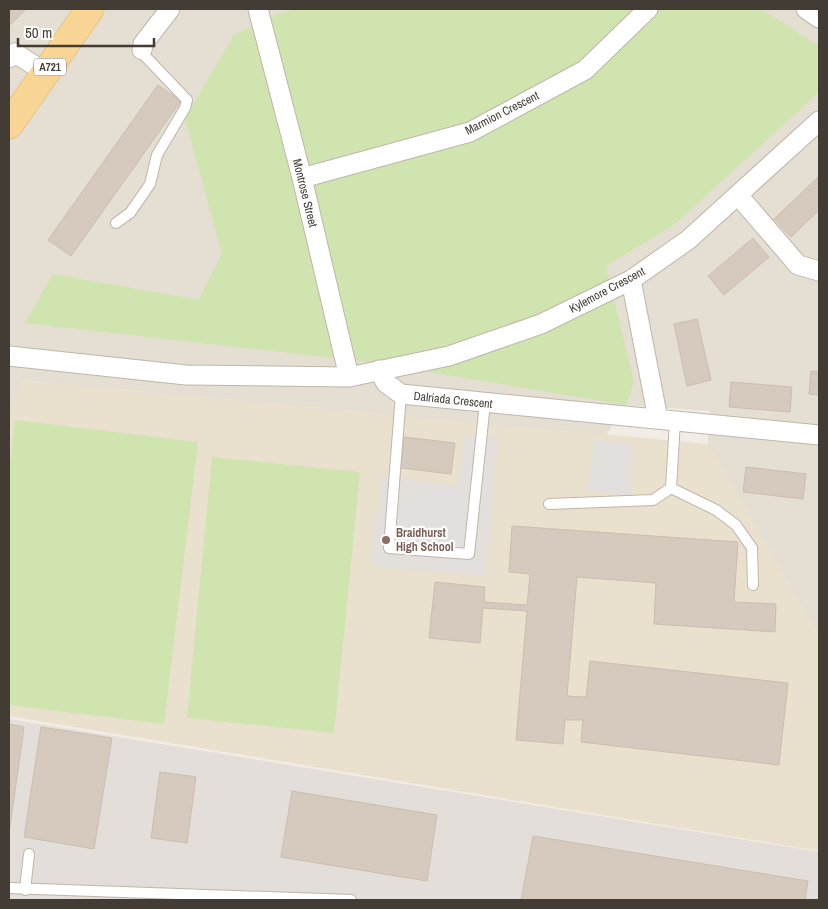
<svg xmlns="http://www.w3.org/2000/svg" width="828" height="909" font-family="'Archivo Narrow',sans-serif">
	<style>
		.residential { fill: #e5ded2 }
		.industrial { fill: #e3ded9 }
		.education { fill: #eae0ce }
		.green { fill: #cfe4ae }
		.parking { fill: #e2dfdc }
		.building { fill: #d5cabd; stroke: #ccbeae }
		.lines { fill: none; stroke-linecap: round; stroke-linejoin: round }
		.service-casing { stroke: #bfb6aa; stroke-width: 12 }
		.minor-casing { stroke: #bfb6aa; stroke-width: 21 }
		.primary-casing { stroke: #ddb166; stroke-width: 29 }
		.service { stroke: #fff; stroke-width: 10 }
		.minor { stroke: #fff; stroke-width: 19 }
		.primary { stroke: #f9d595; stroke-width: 28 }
		.education-dot { fill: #8d6e63; stroke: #fff; stroke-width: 2 }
		.labels { text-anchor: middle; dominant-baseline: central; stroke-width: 4.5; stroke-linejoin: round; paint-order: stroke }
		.shield { fill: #fff; stroke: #7b7671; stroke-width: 1 }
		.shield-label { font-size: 11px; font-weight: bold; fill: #433c34 }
		.street-label { font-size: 12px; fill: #433c34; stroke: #fff }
		.education-label { font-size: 12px; font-weight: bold; fill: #785e54; stroke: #fff; text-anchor: start }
	</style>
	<rect width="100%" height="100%" fill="#f1ece4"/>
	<path class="residential" d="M9,9H819V636L708,444L709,411L626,405L606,435L23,380L9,418Z"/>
	<path class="industrial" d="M9,719L819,852V900H9Z"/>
	<path class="education" d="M23,380L708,444L819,636V851L9,716V418Z"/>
	<path class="green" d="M296,9H761L819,46V89L817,94L675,224L606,266L634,382L626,405L376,363L25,323L53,274L199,300L222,254L185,118L234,35L272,16Z
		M15,420L198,442L164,724L9,705V470Z
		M212,457L360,472L334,733L187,718Z"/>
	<path class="parking" d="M464,436L498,439L485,576L371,566L381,476L459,486Z
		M594,440L634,444L629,496L588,491Z"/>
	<path class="building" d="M9,9H26L9,26Z
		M158,85L181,101L71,256L48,240Z
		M818,177L819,210L791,237L774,219Z
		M753,238L769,257L724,295L708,276Z
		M697,319L711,380L687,386L674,324Z
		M811,371L819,372V395L809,394Z
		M731,382L792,387L790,412L729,407Z
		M404,437L455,443L451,474L401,468Z
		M746,467L806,474L803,499L743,492Z
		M512,526L738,542L734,602L776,604L775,632L654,624L656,583L577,577L567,696L586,697L590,661L788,683L779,765L581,742L583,720H565L563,744L516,740L527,611L483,608L480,643L429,638L435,582L485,587L484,602L527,605L530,574L509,572Z
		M9,724L24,727L9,834Z
		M41,727L112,738L94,849L24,837Z
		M160,772L196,777L187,843L151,838Z
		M292,791L437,815L427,881L281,857Z
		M533,836L808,881L805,900H521Z"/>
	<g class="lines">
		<defs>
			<path id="service" d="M116,223L130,213L150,184L157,155L185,108L187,100L146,57L142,50
				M401,394L389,548L469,554L485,403
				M671,488L716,510L736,525L752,548L753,585
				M549,504L653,500L671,488L675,421
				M9,888L351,900
				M25,890L29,854"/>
			<path id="minor" d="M258,9L302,178L349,377
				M806,9L819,18
				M142,50L143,44L170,9
				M9,58L15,53L46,73
				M302,178L470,132L585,70L648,9
				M738,195L798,265L819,271
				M631,280L658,419
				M9,356L186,375L349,377L449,356L541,324L631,280L688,240L819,121
				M379,370L386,383L401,394L819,435"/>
			<path id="primary" d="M9,125L90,9"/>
		</defs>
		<use href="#service" class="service-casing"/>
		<use href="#minor" class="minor-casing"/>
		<use href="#primary" class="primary-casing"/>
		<use href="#service" class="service"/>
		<use href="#minor" class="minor"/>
		<use href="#primary" class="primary"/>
	</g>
	<circle class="education-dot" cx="386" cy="540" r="5"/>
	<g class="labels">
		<rect class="shield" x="34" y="58.5" width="32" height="17" rx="4"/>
		<g class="shield-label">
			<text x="50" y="67">A721</text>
		</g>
		<g class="street-label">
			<text transform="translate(502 113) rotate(-27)">Marmion Crescent</text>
			<text transform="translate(305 193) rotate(76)">Montrose Street</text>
			<text transform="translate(607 290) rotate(-28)">Kylemore Crescent</text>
			<text transform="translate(453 400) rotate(6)">Dalriada Crescent</text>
		</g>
		<g class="education-label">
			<text x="396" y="533">Braidhurst<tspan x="396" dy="14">High School</tspan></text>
		</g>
	</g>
	<rect width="828" height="909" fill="none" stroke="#433c34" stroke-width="20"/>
	<path d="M18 38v8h136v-8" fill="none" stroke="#433c34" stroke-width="2.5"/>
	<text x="25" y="38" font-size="15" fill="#433c34" stroke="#ffffff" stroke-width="4" paint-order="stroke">50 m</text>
</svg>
